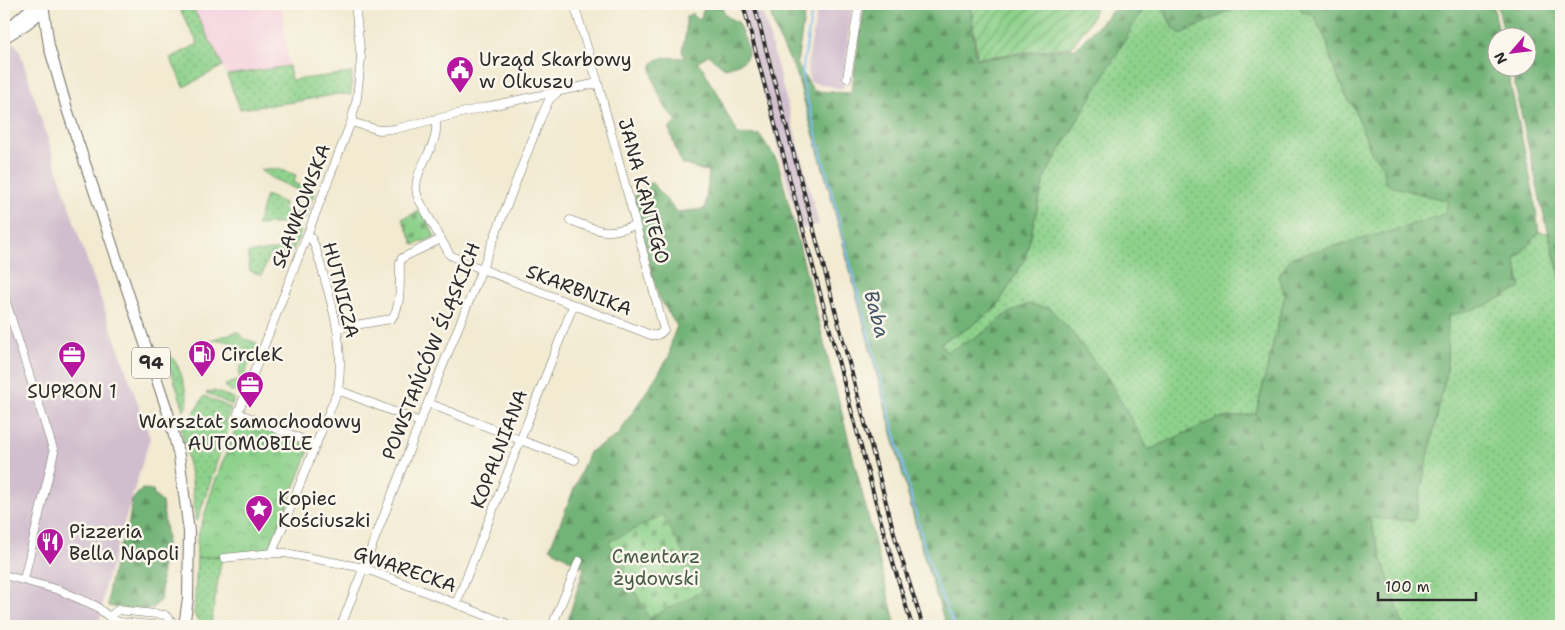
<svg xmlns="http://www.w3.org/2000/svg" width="1565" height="630" font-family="'Shantell Sans',sans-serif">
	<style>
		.built { fill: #f4cfdd }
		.industrial { fill: #d0bdcd }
		.grass { fill: url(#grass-dots); stroke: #5c7e5b }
		.forest { fill: url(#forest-firs); stroke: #4e6f51 }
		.cemetery { fill: url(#cemetery-stones); stroke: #5c7e5b }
		.park { fill: url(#park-crowns); stroke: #5c7e5b }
		.garden { fill: url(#garden-furrows); stroke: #5c7e5b }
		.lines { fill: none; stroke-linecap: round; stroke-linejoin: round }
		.stream { stroke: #82baf3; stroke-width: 2 }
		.minor-casing { stroke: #716e65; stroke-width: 9 }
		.major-casing { stroke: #716e65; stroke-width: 12 }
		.minor { stroke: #fff; stroke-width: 8 }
		.major { stroke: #fff; stroke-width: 10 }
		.rail-casing { stroke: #2b2b2b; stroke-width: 4 }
		.rail { stroke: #fbf7ec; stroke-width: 2; stroke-dasharray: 5.5; stroke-linecap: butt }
		.labels { text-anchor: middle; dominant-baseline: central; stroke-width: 5; stroke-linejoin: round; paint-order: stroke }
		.shield { fill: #fbf7ec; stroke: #696865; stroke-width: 1 }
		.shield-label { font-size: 18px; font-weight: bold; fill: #2b2b2b }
		.poi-label { font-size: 19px; fill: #2b2b2b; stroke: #fbf7ec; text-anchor: start }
		.street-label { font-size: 19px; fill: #2b2b2b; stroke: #fbf7ec }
		.park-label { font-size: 19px; fill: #485d48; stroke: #fbf7ec }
		.water-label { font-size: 20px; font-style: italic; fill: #455667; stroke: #fbf7ec }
	</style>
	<defs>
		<pattern id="grass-dots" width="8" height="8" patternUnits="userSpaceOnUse" patternTransform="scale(1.25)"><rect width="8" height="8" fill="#8dd18b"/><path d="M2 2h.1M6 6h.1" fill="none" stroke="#73aa72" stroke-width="1.8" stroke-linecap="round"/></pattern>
		<pattern id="forest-firs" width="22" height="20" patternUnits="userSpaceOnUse" patternTransform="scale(1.25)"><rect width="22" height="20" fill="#72b377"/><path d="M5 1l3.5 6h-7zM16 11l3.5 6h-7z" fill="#5e9262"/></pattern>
		<pattern id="cemetery-stones" width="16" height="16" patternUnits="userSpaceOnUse" patternTransform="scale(1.25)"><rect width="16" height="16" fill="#8dd18b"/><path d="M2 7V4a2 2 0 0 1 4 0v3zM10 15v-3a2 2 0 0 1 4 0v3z" fill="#73aa72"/></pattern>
		<pattern id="park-crowns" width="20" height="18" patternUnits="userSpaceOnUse" patternTransform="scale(1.25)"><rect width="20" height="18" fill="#8dd18b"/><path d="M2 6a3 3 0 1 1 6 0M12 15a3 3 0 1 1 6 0" fill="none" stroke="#73aa72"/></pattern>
		<pattern id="garden-furrows" width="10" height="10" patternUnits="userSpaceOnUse" patternTransform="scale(1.25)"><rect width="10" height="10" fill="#8dd18b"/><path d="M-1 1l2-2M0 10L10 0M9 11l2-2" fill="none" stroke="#73aa72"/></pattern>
	</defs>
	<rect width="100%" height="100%" fill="#fbf7ec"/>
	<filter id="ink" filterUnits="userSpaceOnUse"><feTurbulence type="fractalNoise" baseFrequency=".02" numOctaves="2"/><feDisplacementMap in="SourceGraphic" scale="10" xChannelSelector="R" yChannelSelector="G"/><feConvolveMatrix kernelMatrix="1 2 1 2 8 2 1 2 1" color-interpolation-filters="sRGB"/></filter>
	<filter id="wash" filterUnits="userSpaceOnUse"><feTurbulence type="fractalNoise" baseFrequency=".0096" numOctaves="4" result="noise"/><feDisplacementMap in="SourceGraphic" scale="20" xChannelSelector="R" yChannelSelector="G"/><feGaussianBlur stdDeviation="1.12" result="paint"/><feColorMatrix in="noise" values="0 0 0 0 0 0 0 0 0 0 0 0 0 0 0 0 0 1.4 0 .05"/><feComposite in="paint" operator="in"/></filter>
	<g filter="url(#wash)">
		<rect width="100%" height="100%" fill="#f2ead1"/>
		<path class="built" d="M191,4H281L289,66L227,75Z"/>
		<path class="industrial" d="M739,4L761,5L819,224L800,229Z
			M818,4H852L843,89L810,82L807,68Z
			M13,42L19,49L80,240L150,438L105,585L99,626H4V48Z"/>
		<path class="grass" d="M177,4H191L223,66L184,87L170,58L198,44Z
			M1146,4C1167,4 1163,11 1172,26C1174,29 1178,32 1181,34L1243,4H1299L1303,12L1313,14L1327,42L1331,60L1345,95L1355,109L1371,152L1384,167L1394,187L1448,201L1445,215L1395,230L1278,276L1285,295L1256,414L1216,419L1148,450L1108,379L1066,325L1049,308L1007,314L979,336L946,352L940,343L970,327L996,308L1025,259L1045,176Z
			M289,66L291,80L352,73L351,95L339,94L293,102L240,109L227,75Z
			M279,169L296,175L294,183L315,191L308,211L306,210L305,207L309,195L271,178L260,170Z
			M266,195L284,203L283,210L297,214L300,212H303L306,215L305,218L288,223L257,225Z
			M296,230L301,232L292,252L269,255L262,275L250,271L248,253L290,248Z
			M1539,232L1548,233L1561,280V626H1403L1369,517L1414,521L1447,370L1448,315L1485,306L1515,260Z
			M237,332L245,339L257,343L238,392C233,392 228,391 225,385L240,380C238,373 239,365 245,362C237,342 230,340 210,340Z
			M165,353C180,357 184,387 188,400L187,405L184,410Z
			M214,391L234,398L232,405L206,393Z
			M204,396L231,408L225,423L229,426L197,522L195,520L192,480L182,432V428L187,417L191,418Z
			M222,556L211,624L216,626C203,626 200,626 194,614L197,558Z"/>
		<path class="forest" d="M712,4H723V11L729,18L738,22C746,47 761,60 725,68L708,55L697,63L704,69L709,81L717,92L728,116L736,129L737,134L760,135L778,162L896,626H566L584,568L550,548L589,452L617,436L669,357L672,339L677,326L659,298L640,231L634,197L651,182L677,212L705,209L709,171L701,170L682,164L676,150L669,128L678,122C674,118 670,114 667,110C662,102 646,69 654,62C662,55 676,58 685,58L682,51L686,32V17L692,13L698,19L702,17V13L705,7L712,5Z
			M767,4H806L797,64L814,91L851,93L865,4H970L976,59L1076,48L1119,4H1146L1045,176L1025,259L996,308L970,327L940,343L946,352L979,336L1007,314L1028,304L1049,308L1066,325L1108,379L1149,450L1216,419L1256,414L1285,295L1278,276L1292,257L1395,230L1445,214L1448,201L1394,187L1385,183L1384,167L1371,152L1355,109L1345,95L1331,60L1327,42L1313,14L1302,12L1299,4H1493L1500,37L1498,38V68H1507L1534,195L1539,232L1515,260L1521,288L1485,306L1448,316L1447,370L1414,521L1369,518L1403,626H946L924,557L830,193L796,72L778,37Z
			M1156,4H1243L1181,34L1173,28L1164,8Z
			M1497,4H1561V280L1542,208L1511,68H1528V38L1505,37Z
			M142,489L153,490L154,495L162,502L167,539L162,561L161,599L153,608L139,611L108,606L109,587L118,550L128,528L132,500Z"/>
		<path class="cemetery" d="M421,210L435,237L414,245L402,219Z
			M663,515L703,591L649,618L609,542Z"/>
		<path class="park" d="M243,420L309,446L310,448L309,451L269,550L197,558V539L213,487L237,424Z"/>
		<path class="garden" d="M971,4H1098L1090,21L1072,47L977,58Z"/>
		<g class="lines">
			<path class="stream" d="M813,4L803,67L802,78L806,95L928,560L940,593L954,626"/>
		</g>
	</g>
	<g filter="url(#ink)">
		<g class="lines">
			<defs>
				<path id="minor" d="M847,78L859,4
					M435,119C443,147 408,170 418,198L450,255L464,262L651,335C657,336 659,335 664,330L598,83L574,4
					M351,122L379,130L395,129L490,106L598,83
					M570,220C600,231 604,236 636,225
					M4,296L54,452L24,579
					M338,328L391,319C403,306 399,279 400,262L402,258L441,239
					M338,390L420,422
					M428,403L520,440L575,460
					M316,445L238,413L351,122L357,98L361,58L355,4
					M272,553L338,390C346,341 329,295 316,249L311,237L307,235
					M224,558L272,553H285L364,568L513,626
					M4,575L59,590L96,606L109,617L119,622L164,626
					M456,604L573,306
					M109,617L118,610L165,615L173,623L187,626
					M341,626L420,422L482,269L540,120L549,100L558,92
					M552,626L579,561"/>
				<path id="major" d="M43,4L49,46L67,109L169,416L179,456L189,532L188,598L184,626
					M4,32L36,4
					M4,38L25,25L44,10"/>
			</defs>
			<use href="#minor" class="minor-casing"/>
			<use href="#major" class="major-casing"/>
			<use href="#minor" class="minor"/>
			<use href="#major" class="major"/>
			<defs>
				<path id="rail" d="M743,4L883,529L912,626
					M754,4L897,544L923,626"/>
			</defs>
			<use href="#rail" class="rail-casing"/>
			<use href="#rail" class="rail"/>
		</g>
	</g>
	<defs>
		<symbol id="civic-pin" viewBox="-11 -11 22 30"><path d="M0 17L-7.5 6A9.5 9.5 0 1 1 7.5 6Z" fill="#b5179e" stroke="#fbf7ec"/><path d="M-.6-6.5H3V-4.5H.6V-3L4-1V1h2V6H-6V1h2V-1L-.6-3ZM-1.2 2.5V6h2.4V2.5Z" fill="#fff"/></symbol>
		<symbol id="fuel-pin" viewBox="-11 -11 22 30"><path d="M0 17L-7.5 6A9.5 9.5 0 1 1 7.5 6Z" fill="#b5179e" stroke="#fbf7ec"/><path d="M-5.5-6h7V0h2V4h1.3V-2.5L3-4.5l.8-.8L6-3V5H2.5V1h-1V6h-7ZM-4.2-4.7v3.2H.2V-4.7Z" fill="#fff"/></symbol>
		<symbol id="office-pin" viewBox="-11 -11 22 30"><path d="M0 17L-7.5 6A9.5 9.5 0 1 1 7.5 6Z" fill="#b5179e" stroke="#fbf7ec"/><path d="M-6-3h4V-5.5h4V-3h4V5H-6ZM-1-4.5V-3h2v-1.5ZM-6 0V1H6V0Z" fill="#fff"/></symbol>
		<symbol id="sight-pin" viewBox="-11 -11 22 30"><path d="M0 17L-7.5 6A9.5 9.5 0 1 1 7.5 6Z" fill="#b5179e" stroke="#fbf7ec"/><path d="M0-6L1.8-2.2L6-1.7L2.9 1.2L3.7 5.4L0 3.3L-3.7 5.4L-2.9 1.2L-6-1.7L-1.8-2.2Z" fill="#fff"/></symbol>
		<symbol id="restaurant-pin" viewBox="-11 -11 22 30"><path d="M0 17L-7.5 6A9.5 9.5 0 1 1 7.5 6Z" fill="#b5179e" stroke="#fbf7ec"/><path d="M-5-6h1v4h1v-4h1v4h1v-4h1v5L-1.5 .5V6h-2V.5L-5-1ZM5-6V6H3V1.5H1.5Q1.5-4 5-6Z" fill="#fff"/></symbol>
	</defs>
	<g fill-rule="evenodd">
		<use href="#civic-pin" x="444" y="54" width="32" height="43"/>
		<use href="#fuel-pin" x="186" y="338" width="32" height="43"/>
		<use href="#office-pin" x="56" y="339" width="32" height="43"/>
		<use href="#office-pin" x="234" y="369" width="32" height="43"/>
		<use href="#sight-pin" x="243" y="493" width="32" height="43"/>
		<use href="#restaurant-pin" x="34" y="526" width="32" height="43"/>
	</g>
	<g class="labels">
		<rect class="shield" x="132" y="347.5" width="38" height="31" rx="4"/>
		<g class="shield-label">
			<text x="151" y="363">94</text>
		</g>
		<g class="poi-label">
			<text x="479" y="59">Urząd Skarbowy<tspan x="479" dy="22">w Olkuszu</tspan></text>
			<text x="221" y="354">CircleK</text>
			<text x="72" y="391" text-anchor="middle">SUPRON 1</text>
			<text x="250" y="421" text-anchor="middle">Warsztat samochodowy<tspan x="250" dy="22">AUTOMOBILE</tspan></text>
			<text x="278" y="498">Kopiec<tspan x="278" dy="22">Kościuszki</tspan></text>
			<text x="69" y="531">Pizzeria<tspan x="69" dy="22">Bella Napoli</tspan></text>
		</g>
		<g class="street-label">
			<text transform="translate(644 191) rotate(75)">JANA KANTEGO</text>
			<text transform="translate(301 206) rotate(-69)">SŁAWKOWSKA</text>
			<text transform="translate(341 290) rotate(76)">HUTNICZA</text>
			<text transform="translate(579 290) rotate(21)">SKARBNIKA</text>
			<text transform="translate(431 351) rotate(-68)">POWSTAŃCÓW ŚLĄSKICH</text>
			<text transform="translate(499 449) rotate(-69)">KOPALNIANA</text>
			<text transform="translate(405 569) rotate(19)">GWARECKA</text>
		</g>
		<g class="park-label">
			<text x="656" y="556">Cmentarz<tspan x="656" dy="22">żydowski</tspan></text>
		</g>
		<g class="water-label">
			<text transform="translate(877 314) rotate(75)">Baba</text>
		</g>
	</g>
	<rect width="1565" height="630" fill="none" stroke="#fbf7ec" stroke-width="20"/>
	<g transform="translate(1512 52) rotate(242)"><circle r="24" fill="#fbf7ec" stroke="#a8a59f"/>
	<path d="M0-4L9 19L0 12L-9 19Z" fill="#b5179e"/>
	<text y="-8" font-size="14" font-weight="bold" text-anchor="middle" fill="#2b2b2b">N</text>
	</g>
	<path d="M1378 592v8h98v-8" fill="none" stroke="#2b2b2b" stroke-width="2.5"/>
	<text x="1385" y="592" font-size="15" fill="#2b2b2b" stroke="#fbf7ec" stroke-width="4" paint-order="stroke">100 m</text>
</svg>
